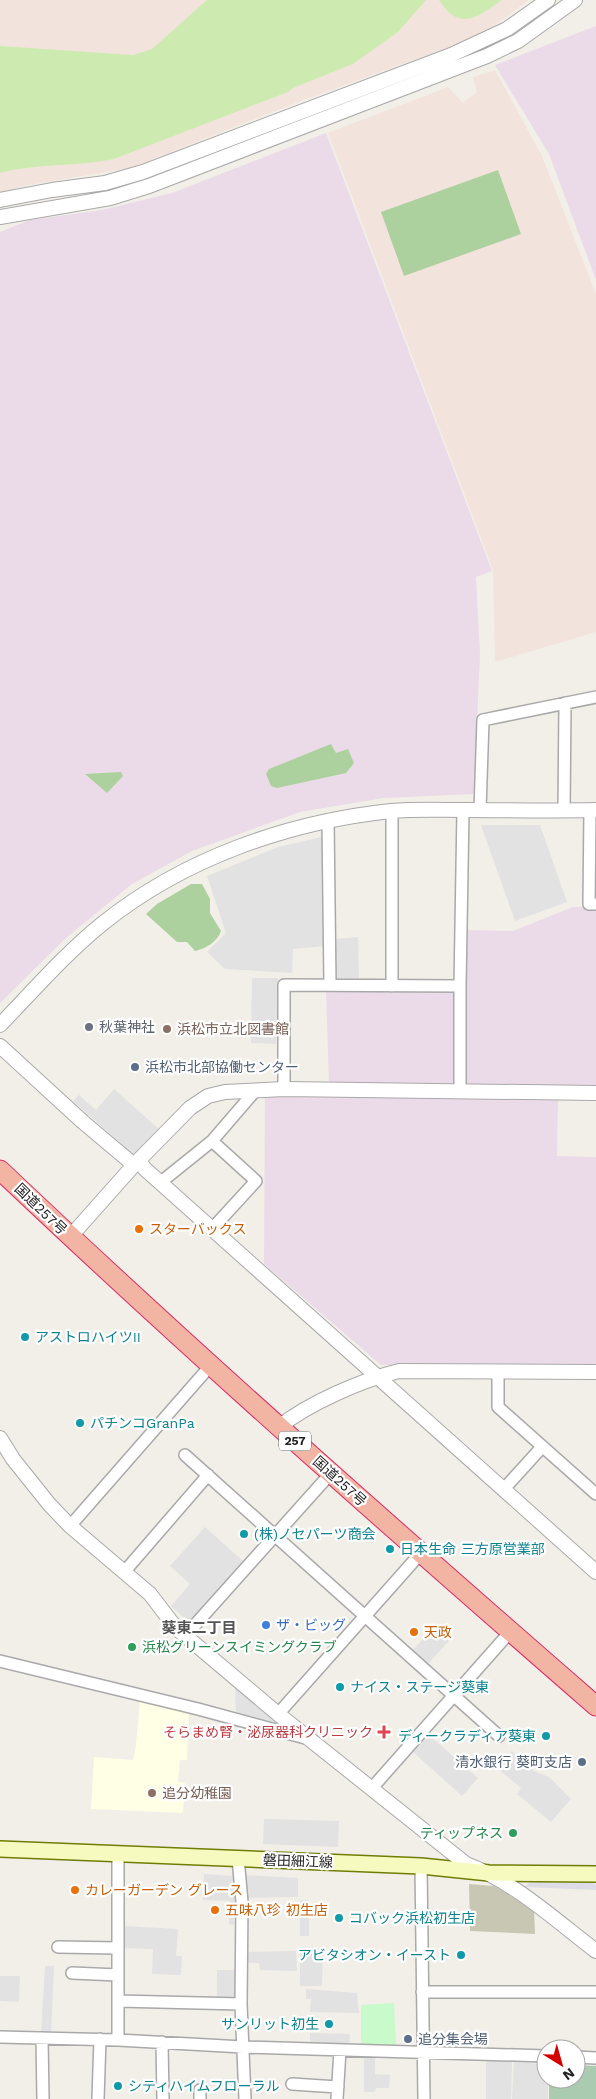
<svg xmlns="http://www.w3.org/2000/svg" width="596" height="2099" font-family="'Work Sans','Noto Sans JP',sans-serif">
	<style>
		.industrial { fill: #ebdbe8 }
		.education { fill: #ffffe5 }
		.military { fill: #f3e3dd }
		.construction { fill: #c7c7b4 }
		.grass { fill: #cdebb0 }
		.forest { fill: #add19e }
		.cemetery { fill: #aacbaf }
		.park { fill: #c8facc }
		.parking { fill: #e2e2e2 }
		.plaza { fill: #dddde8 }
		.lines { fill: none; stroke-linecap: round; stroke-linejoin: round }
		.minor-casing { stroke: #a9a9a9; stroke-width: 14 }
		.tertiary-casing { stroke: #a9a9a9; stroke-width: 16 }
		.secondary-casing { stroke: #707d05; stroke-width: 18 }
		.trunk-casing { stroke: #dc2a67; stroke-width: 21 }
		.minor { stroke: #fff; stroke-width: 11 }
		.tertiary { stroke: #fff; stroke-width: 14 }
		.secondary { stroke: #f7fabf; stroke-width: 15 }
		.trunk { stroke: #f2b4a3; stroke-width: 19 }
		.worship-dot { fill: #6b7280; stroke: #fff; stroke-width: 2 }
		.education-dot { fill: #8d6e63; stroke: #fff; stroke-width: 2 }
		.service-dot { fill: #5c6f8a; stroke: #fff; stroke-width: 2 }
		.food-dot { fill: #e8710a; stroke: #fff; stroke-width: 2 }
		.culture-dot { fill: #0f9aa8; stroke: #fff; stroke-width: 2 }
		.shop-dot { fill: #3f7fe0; stroke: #fff; stroke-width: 2 }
		.leisure-dot { fill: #2e9e5b; stroke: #fff; stroke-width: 2 }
		.health-dot { fill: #e0444e; stroke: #fff; stroke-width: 2 }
		.labels { text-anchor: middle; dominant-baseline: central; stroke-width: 4.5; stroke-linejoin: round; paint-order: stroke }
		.shield { fill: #fff; stroke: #646464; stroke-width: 1 }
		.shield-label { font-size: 12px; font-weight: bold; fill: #222 }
		.worship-label { font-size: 14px; fill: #5b616d; stroke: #fff; text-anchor: start }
		.education-label { font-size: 14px; fill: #785e54; stroke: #fff; text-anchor: start }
		.service-label { font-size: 14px; fill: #4e5e75; stroke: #fff; text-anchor: start }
		.street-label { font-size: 14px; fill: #222; stroke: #fff }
		.food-label { font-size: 14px; fill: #c56008; stroke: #fff; text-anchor: start }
		.culture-label { font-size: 14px; fill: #0d838f; stroke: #fff; text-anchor: start }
		.shop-label { font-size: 14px; fill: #366cbe; stroke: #fff; text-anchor: start }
		.leisure-label { font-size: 14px; fill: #27864d; stroke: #fff; text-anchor: start }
		.health-label { font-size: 14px; fill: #be3a42; stroke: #fff; text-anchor: end }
		.neighbourhood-label { font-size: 15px; font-weight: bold; fill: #555; stroke: #fff }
	</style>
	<rect width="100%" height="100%" fill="#f2efe9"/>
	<path class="industrial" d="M596,26V280L549,154L495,65Z
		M326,133L492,571L476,577L480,654L474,794L384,798L300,812L192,851L132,884L67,937L0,1003V232L30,220L102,210L172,193Z
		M573,907H596V1088L466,1087L465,930L513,931Z
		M326,992H457L456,1086L329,1084Z
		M265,1092L558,1097L557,1156L596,1157V1365H381L264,1264Z"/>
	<path class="education" d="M140,1699L189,1712L187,1760H180L178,1782L185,1783L183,1813L91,1809L94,1757L133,1760L136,1746Z"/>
	<path class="military" d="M0,0H529L480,36L306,99L130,168L23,186L0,194Z
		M495,70L542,156L596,294V632L495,662L493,570L328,133L448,87L463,103L477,92L473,77Z"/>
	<path class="construction" d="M469,1884L494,1886L534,1910L535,1934L470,1931Z"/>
	<path class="grass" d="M207,0H426L398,32L353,64L293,88L288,92L114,159C76,167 37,163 0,173V46L133,55L152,49Z
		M439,0H502C476,18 460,32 439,0Z"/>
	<path class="forest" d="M498,170L521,234L404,276L381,212Z
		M331,744L336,753L348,749L354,763L346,773L277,788L271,786L266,774L269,769Z
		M121,772L123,776L107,793L85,774Z
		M191,884H202L210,899V913L221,931C217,942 207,948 195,951L187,942H177L146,914L157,904Z"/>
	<path class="cemetery" d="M576,2065L596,2066V2099H549V2079H576Z"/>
	<path class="park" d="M394,2003L396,2045L361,2044V2005Z"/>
	<path class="parking" d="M481,825H540L567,902L515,921Z
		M322,837L324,839V946L293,949L292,973L225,969L207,952L226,933L207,876L278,847Z
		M358,937L359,980L334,981V939Z
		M252,978H278L276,1044L251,1043Z
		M114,1089L161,1131L137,1158L73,1101L79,1095L96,1110Z
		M205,1527L244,1562L190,1623L171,1606L190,1584L170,1566Z
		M433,1628L449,1641L427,1665L411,1652Z
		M235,1685L291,1730L236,1716Z
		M429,1735L478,1778L462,1796L413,1752Z
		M512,1751L534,1771L549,1777L571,1799L551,1822L517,1794L521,1788L497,1768Z
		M264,1819L339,1821L338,1847L263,1844Z
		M204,1874L233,1876L235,1902L234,1925L229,1924L230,1901L203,1900Z
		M243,1875L298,1878V1897L246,1898Z
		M300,1900H309V1936H300Z
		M125,1926L178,1929L176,1956H182L181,1975L152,1974L153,1949L123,1948Z
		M300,1947L323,1948L322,1986H300Z
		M296,1951L297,1971L260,1970L259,1963H246V1952Z
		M45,1966H54L51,2034H41Z
		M217,1970H236V1997L233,2001L217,2000Z
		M0,1976H20L19,2002L0,2001Z
		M306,1989L357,1993L359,2013L310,2012L311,1999H306Z
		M310,2033L350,2034L349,2046H310Z
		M364,2057L375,2058V2074L390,2075L389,2088H376L375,2092H364Z
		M486,2061L512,2062L511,2099H486Z
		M514,2062L546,2064V2079H548V2099H512Z"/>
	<path class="plaza" d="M533,1880L593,1883L596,1885V1890L524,1887Z"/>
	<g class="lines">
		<defs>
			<path id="minor" d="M480,810L483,720L596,697
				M590,810L589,904H596
				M392,811V986
				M564,811L565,703
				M328,820L330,985
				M284,1089V985L460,986
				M460,1092V986L463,810
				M161,1182L212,1141
				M212,1229L256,1181L212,1141L255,1091
				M498,1372V1407L596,1494
				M185,1455L499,1736
				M503,1490L542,1447
				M70,1526L211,1365
				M125,1571L208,1475
				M185,1636L331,1473
				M0,1661L198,1709L309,1739
				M278,1714L420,1554
				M372,1788L510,1632
				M238,1858L242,1902L241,2004L245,2099
				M421,1866L424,2099
				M58,1947L118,1948
				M72,1973L118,1975
				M422,1992H596
				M118,2001L241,2004
				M0,2037L118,2040L243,2047L546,2056
				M42,2038L43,2099
				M118,2040V1854
				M162,2042L163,2099
				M576,2057L596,2058
				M292,2084L338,2087
				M200,2090V2099
				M98,2099L100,2039
				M337,2099L340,2050"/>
			<path id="tertiary" d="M0,200L52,190L105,183L143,172L451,55L507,29L548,0
				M0,217L110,198L149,186L487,56L518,41L575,0
				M0,1025C33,991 65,954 102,924C184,858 288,822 391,811C415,809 439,810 463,810C508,810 552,811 596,810
				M0,1046L83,1122L134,1165
				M139,1161L145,1169L596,1572
				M70,1237L134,1165L190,1108L208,1096L225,1092L284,1089L596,1093
				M279,1427C309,1403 362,1380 399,1371L596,1372
				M0,1438L13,1459L49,1504L70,1526L150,1594L176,1628L278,1714L466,1864C515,1882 555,1920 596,1951"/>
			<path id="secondary" d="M0,1849L421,1866L489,1873L596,1874"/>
			<path id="trunk" d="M0,1170C194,1354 395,1531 596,1706"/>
		</defs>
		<use href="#minor" class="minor-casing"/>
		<use href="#tertiary" class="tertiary-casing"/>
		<use href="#secondary" class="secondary-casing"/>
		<use href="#trunk" class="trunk-casing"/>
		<use href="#minor" class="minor"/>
		<use href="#tertiary" class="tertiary"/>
		<use href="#secondary" class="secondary"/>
		<use href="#trunk" class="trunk"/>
	</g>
	<circle class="worship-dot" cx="89" cy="1027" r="5"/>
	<g class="education-dot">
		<circle cx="167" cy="1029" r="5"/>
		<circle cx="152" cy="1793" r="5"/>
	</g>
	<g class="service-dot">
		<circle cx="135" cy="1067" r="5"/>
		<circle cx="582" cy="1762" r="5"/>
		<circle cx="408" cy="2039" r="5"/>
	</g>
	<g class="food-dot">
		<circle cx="139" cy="1229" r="5"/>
		<circle cx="414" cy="1632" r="5"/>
		<circle cx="75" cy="1890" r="5"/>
		<circle cx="215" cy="1910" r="5"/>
	</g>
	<g class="culture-dot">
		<circle cx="25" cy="1337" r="5"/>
		<circle cx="80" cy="1423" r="5"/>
		<circle cx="244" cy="1534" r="5"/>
		<circle cx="390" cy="1549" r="5"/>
		<circle cx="340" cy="1687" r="5"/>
		<circle cx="546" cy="1736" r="5"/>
		<circle cx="339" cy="1918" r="5"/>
		<circle cx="461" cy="1955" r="5"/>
		<circle cx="329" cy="2024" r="5"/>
		<circle cx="118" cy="2086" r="5"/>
	</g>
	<circle class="shop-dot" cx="266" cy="1625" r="5"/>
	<g class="leisure-dot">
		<circle cx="132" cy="1647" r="5"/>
		<circle cx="513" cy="1833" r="5"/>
	</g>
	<path class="health-dot" d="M381.5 1724.5h5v5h5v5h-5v5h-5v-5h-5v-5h5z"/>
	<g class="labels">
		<rect class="shield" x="279" y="1431.5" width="32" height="19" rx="4"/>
		<g class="shield-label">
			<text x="295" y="1441">257</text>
		</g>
		<g class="worship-label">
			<text x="99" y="1027">秋葉神社</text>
		</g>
		<g class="education-label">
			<text x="177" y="1029">浜松市立北図書館</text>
			<text x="162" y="1793">追分幼稚園</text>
		</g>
		<g class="service-label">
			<text x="145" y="1067">浜松市北部協働センター</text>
			<text x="572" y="1762" text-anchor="end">清水銀行 葵町支店</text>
			<text x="418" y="2039">追分集会場</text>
		</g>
		<g class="street-label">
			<text transform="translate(41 1209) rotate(44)">国道257号</text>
			<text transform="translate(340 1481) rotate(42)">国道257号</text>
			<text transform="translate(298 1861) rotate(2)">磐田細江線</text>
		</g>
		<g class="food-label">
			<text x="149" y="1229">スターバックス</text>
			<text x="424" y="1632">天政</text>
			<text x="85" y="1890">カレーガーデン グレース</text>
			<text x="225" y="1910">五味八珍 初生店</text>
		</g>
		<g class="culture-label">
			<text x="35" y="1337">アストロハイツII</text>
			<text x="90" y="1423">パチンコGranPa</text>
			<text x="254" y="1534">(株)ノセパーツ商会</text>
			<text x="400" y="1549">日本生命 三方原営業部</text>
			<text x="350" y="1687">ナイス・ステージ葵東</text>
			<text x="536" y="1736" text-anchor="end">ディークラディア葵東</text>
			<text x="349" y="1918">コバック浜松初生店</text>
			<text x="451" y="1955" text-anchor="end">アビタシオン・イースト</text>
			<text x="319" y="2024" text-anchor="end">サンリット初生</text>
			<text x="128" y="2086">シティハイムフローラル</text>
		</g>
		<g class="shop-label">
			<text x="276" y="1625">ザ・ビッグ</text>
		</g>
		<g class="leisure-label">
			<text x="142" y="1647">浜松グリーンスイミングクラブ</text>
			<text x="503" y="1833" text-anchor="end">ティップネス</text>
		</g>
		<g class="health-label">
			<text x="373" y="1732">そらまめ腎・泌尿器科クリニック</text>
		</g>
		<g class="neighbourhood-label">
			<text x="199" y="1628">葵東二丁目</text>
		</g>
	</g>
	<g transform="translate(561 2064) rotate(143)"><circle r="24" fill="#ffffff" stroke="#a7a7a7"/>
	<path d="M0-4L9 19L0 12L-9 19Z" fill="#d40000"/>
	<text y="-8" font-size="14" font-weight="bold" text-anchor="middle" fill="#222222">N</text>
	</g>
</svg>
